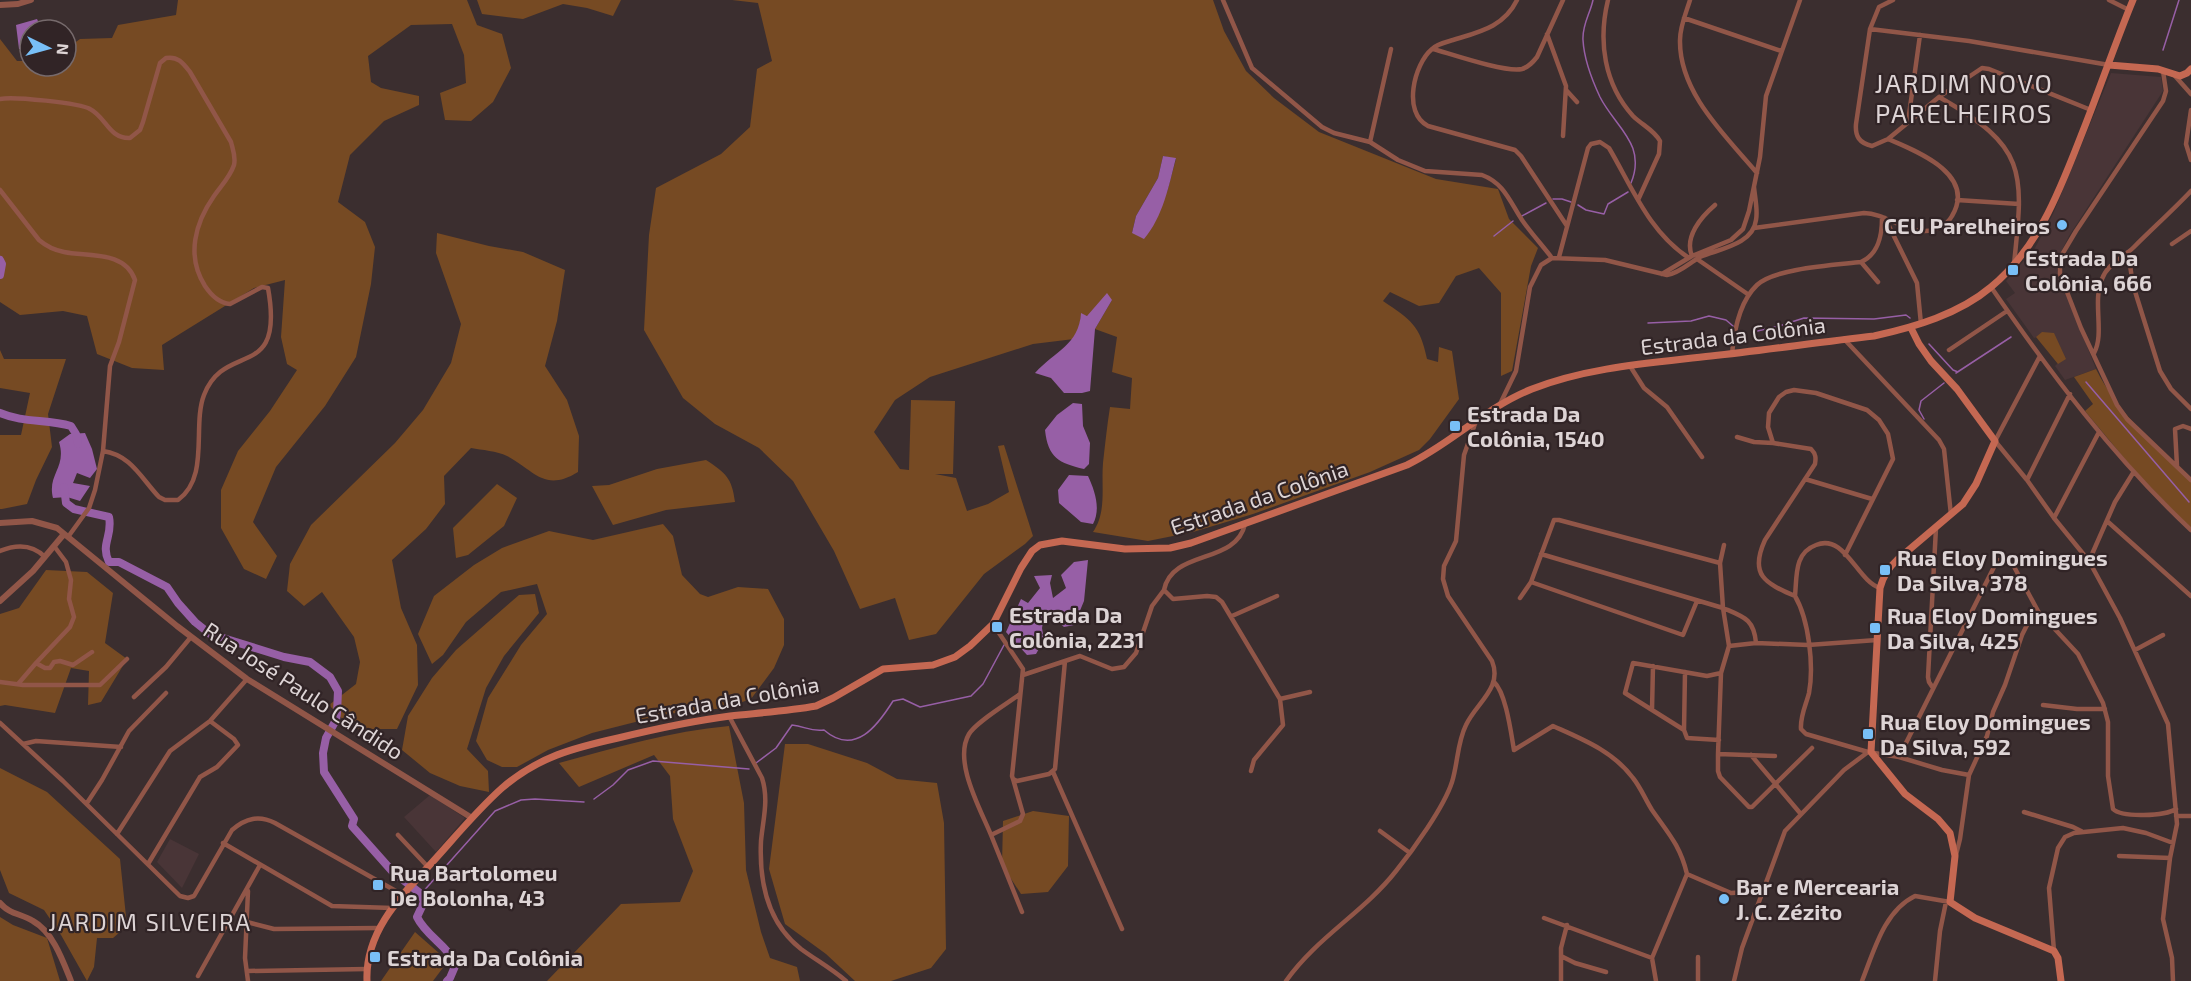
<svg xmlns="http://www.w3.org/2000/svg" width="2191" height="981" font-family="'Exo 2',sans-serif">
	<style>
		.built { fill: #493537 }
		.green { fill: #764a23; fill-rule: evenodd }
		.water { fill: #975fa6 }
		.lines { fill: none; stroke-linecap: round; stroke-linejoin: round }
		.stream { stroke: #975fa6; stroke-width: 1.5 }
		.river { stroke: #975fa6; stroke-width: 8 }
		.minor { stroke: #915648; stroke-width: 4.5 }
		.tertiary { stroke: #915648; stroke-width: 6 }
		.secondary { stroke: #c56852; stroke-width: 7 }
		.poi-dot { fill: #78bff7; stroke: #312426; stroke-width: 2 }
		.labels { text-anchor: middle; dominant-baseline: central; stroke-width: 4.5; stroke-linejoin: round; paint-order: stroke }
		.poi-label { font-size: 22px; font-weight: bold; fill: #ddd4d5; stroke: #312426; text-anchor: start }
		.street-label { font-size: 22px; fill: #ddd4d5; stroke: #312426 }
		.neighbourhood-label { font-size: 24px; letter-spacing: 1.5px; fill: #ddd4d5; stroke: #312426 }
		.quarter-label { font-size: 26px; letter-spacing: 1.5px; fill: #ddd4d5; stroke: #312426 }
	</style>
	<rect width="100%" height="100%" fill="#3b2e2f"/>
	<path class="built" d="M2111,73L2161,77L2163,91L2069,236L2060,254L2057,269L2061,281L2096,369L2065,380L2055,366L2058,363L2037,337L2034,338L2006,299L2015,293L2006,281L2035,248L2053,214Z
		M430,795L465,818L436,852L404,817Z
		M170,839L199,854L182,888L157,862Z"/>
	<path class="green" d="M178,0H467L477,25L502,34L511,68L493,102L471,121L445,120L440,93L466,83L464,55L452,24L411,25L368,56L371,82L381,88L419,96V105L384,121L350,155L338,202L365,222L375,247L371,284L356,357L325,406L276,467L253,522L277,556L266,579L244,569L221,528V490L238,451L270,411L297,370L287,364L281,337L285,280L254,288L162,345L164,370L132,368L97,354L87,316L63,311L20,315L0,302V39L17,61H30V66H66V49L80,39L112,38L118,25L176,15Z
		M477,0H621L613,16L587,8L563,4L523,19L482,14Z
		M732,0H1213L1224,31L1246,71L1274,98L1319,132L1436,179L1498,189L1509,219L1538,248L1531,266L1512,371L1501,376V293L1479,268L1456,276L1439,303L1419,306L1390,292L1383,301C1411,320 1420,325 1427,359L1438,362L1439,347L1452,351L1459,399L1430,439L1419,450L1370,472L1253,514L1193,532L1148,541L1093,532C1107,512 1101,486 1103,463C1105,445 1107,426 1110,407L1130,409L1132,378L1112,372L1117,337L1095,329L1112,300L1087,316L1081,314L1080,326L1074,339L1033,344L930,377L895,400L874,432L900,469L909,470L911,400L955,401L953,474H935L956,478L967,511L988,504L1009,492L998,446L1004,445L1033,536L1025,544L984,574L936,634L909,640L895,598L860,609L834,551L793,481L759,448L715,424L683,398L644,330L649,235L656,188L721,154L750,127L757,69L772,61L758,3ZM1163,156L1176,159L1167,192L1132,233L1136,216L1158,178Z
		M437,233L489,246L523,252L565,270L557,321L545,366L567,400L579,436L578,472C544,493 534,470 507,456C497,451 482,450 471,448L444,476L445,504L426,529L392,560L401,608L417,645L418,685L397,729H352L329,705L356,684L360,662L354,637L322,592L304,606L287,591L290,564L311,525L395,443L423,410L451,363L461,324L436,253Z
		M2042,332L2054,333L2066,359L2058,364L2036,337Z
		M0,350L4,359H66L48,414L52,447L36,480L27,504L2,509H0V435H21L30,393L0,388Z
		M2096,369C2118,414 2157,446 2191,481V529L2135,471L2085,411L2093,404L2074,377Z
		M706,460C726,473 732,478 735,502L666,510L613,525L592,486L609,485L657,469Z
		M497,484L517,498L504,526L468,555L456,558L453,528Z
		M663,524L673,536L682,575L700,594L708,597L738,587L768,589L784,619V645L774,668L751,699L725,708L667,714L592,733L548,750L517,767H502L487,760L476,741L488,698L521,645L547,614L537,584L501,592L466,622L443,655L432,664L418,634L434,596L474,565L502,548L549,531L593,540Z
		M46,570L87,572L113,593L105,643L127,659L101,702L88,705L89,671L71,668L55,713L5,705L0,706V614L19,608Z
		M535,594L539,613L504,656L486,688L467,749L488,771L489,792L460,786L430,773L402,750L408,716L432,678L456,650L519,595Z
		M729,726L744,803L746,870L761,932L770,958L797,967L800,981H547L621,904L680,902L693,871L673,819L670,776L654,755L579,787L559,763C615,748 671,731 729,726Z
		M785,744H808L867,763L897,779L937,783L944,823L946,949L931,968L891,981H855L826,954L785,924L769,869Z
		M0,768L47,792L120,859L127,926L113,938H97L94,967L87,981L61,935L44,910L9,893L0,870Z
		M1033,811L1069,816L1068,866L1048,892L1021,894L1002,865L1003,821Z
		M0,917L13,925L47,938L60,981H0Z
		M415,932L448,961L433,981H381Z"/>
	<path class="water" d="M37,19L42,30H30V51L19,49L16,25Z
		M1163,156L1176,158C1169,185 1163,217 1144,239L1132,233L1136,216L1158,178Z
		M1107,293L1112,300L1095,329L1090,391L1082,393H1064L1051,378L1035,373C1055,351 1079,345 1081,313L1087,316Z
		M1073,403L1082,404L1083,426L1090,443L1089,464L1084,469C1059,463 1048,458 1045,430L1057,415Z
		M85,433L92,449L97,469L90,478L77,473L73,483L90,486L80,501L67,497L53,498C47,474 67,468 59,442L70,434Z
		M1069,475L1088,476C1095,491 1101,509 1093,524L1081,522L1059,503L1058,490Z
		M1088,560L1084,601L1074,625L1064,627L1053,618L1044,616L1042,628L1044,640L1036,654L1027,655L1006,632L1021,599L1028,603L1040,588L1034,576L1052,575L1050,583L1053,598L1066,588L1061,575L1074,562Z"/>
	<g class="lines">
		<path class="stream" d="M1593,0C1590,14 1582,25 1583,40C1584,59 1592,80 1600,97C1615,127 1647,144 1631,183
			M2163,50L2179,0
			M1553,199H1562L1571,202
			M1578,205L1586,210L1604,214L1608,204L1628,192
			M1520,217L1546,203
			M1494,236L1513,221
			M1648,323L1691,321L1709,316L1726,320L1733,326
			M1753,332L1779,326L1804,318L1874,319L1906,315L1910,318
			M1929,344L1953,370L1958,372
			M1956,373L2011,337
			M2086,382L2189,502
			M1924,419L1919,410L1921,401L1944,383
			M756,763L776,748L792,725C805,726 810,732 824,730C855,757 878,725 893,701L903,699L920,707L971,696L983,684L1004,645
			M594,799L613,785L628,770L653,761L749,769
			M421,894L495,811L521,800L535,799L584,802"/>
		<path class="river" d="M0,260L2,264L0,275
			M0,413C23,423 47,419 71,426L76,434L78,444
			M64,487L66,503L74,509L109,517C113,536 100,544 109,562H119L167,587L178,603L195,622L210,634L284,657L310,662L330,677L338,691L337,713L336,720L326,738L323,753L324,772L354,819L352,826L392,871L421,894L424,902L417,917C426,936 447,945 456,964L450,978L447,981"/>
		<path class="minor" d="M1223,0L1252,68L1322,127L1334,133L1370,142L1398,160L1425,171L1482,175C1504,183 1510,202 1522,220C1531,233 1542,245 1552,258
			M1517,0C1504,27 1479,32 1453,40C1446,42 1437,44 1432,49C1414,64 1402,113 1428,126L1515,150L1521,156L1567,226
			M1608,0C1598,41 1604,84 1633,116C1642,125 1654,130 1660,141L1659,154L1638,200
			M1690,0C1686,13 1680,26 1680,40C1679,93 1726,136 1757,173
			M1893,0L1879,7L1870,29L1856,124C1855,136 1859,143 1872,146L1888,139L1939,97L1982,68L1989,69L2091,110
			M2109,0L2129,10
			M1684,18L1781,51
			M1870,29L1969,41L2109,65
			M1547,34L1566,86L1563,136
			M1433,49C1451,54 1506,73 1522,69C1529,67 1533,62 1537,57L1563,0
			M2163,71L2166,91L2163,101L2076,231L2060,258V274L2081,328L2117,405L2127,419L2191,480
			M2175,76L2191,94
			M1567,91L1577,102
			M1939,97C2027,147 2024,170 2014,264
			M0,99C12,96 80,103 90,109C106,117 109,139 130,138L140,130L143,122L160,63L166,58C178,56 183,63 190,72L231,142C233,150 236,157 234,165C230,177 221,186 214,196C195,223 186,256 205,286C211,295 219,303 230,304L262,287L268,288C285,383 225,340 204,395C192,426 210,477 178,500H165L159,497C141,478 131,455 103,451
			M2191,110L2186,144L2191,160
			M1908,122L1920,35
			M1370,142L1391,49
			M0,190L39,240C46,246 54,250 64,252C87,257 125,250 135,280L119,342L110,366L103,451L95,490L89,508L68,537
			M1957,200L2019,204
			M1885,218L1917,283L1921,324
			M1754,228L1864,213C1885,213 1904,232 1925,231C1936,231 1947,225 1952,216C1977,174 1916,151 1888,139
			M2172,244L2191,231
			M2128,252L2133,285L2160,371L2171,389L2191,409
			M1692,256C1684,237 1701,217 1715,205
			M1559,257L1588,148L1591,144L1600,142L1609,148C1632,187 1649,232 1689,258
			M1697,259L1749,295
			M1861,262L1878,282
			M1662,274L1692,256L1731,240L1743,229L1749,211L1760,157L1766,96L1800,0
			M1991,287C2051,374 2114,458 2191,530
			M1844,339L1939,440L1944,449L1951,515
			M1949,350L2007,311
			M2094,353C2105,334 2092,301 2102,279C2108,263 2123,258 2134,247C2153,228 2173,210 2191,191
			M1732,354C1734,331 1739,302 1757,285C1775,268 1836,265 1861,262C1879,254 1882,235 1882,218
			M2040,356L1995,441L2027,480L2054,518L2089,561L2120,618L2168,724L2177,824L2170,858L2163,919L2172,958L2173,981
			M1630,366L1644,388L1667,407L1702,457
			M1500,404L1516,371L1530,287L1541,265L1552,258L1605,260L1667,275C1680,273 1689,263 1700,257C1718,249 1753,245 1756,220C1758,210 1755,198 1754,187
			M1737,437L1754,442L1773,443
			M2177,466L2175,429L2183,426L2191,429
			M1805,479L1872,499
			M2027,480L2070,394
			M2054,518L2099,432
			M2107,521L2191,596
			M1245,524C1236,565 1172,549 1164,590L1173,599L1207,596L1216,597L1222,602L1280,699L1283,725L1254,760L1251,771
			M54,546L66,562L71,580L69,599L74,617L70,627L36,663L45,668H50L54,662L60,661L73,665L92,652
			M0,551C17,544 32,544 45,557
			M1541,554L1723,608C1744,617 1754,619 1756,643
			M2089,561L2115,502L2133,473
			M1720,563L1723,608L1729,646L1721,673
			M1531,582L1683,635L1697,601
			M1795,596C1765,583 1749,575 1765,540L1815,464C1816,458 1816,454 1811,449L1773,443L1768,427L1769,413L1779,397L1786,392L1794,390L1816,393L1867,410L1879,420L1888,434L1893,459L1845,555
			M1795,596C1809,620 1814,666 1809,693C1806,705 1800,716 1801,729L1806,734L1868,752L1899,757L1942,770L1969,775
			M1795,596C1797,576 1794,553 1816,545C1845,533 1857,581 1880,588
			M1520,598L1531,582L1554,520H1559L1720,563L1724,545
			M1232,616L1277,596
			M993,624L1023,669L1012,776L1013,779L1017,781L1049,774L1055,769L1065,661L1080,656L1112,669L1124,667L1136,653L1152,606L1164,590
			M1729,646L1756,643L1808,645L1877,640
			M2135,650L2163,635
			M1023,675L1065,661
			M0,682L23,685H100L127,659
			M1494,682C1506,693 1511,733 1514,750L1553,726C1582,739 1613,751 1633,778C1641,788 1645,799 1652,810C1668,833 1680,845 1687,874L1731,893L1762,891
			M18,684L36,663
			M1933,688L1929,682L1928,677L1936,528
			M134,697L166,667L191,637
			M1280,699L1310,692
			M2043,705L2077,709H2105
			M1652,710L1653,666
			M729,716L762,778C769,800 763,819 761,841C759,882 768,923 801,949C816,960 832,969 846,981
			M0,723L63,781L180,896L188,898L194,896L232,830C246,818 259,815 275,823L403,895
			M1684,730L1685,672
			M23,744L36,741L121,747
			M1718,754L1721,673L1707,676L1633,663L1625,693L1684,730L1687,738L1719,740
			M1751,755L1800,813
			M1775,756L1718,754V771L1720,777L1749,807H1752L1812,748
			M1899,757L1995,565L1999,560H2008L2012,563L2038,611L2078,654L2103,703L2108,722V776L2113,809C2122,818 2165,816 2176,809
			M1053,772L1122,929
			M1013,779L1023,814L1020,821L991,835L1022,912
			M87,803L102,780L129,731L166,693
			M2024,812L2073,827L2081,831
			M2176,816H2191
			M1380,831L1410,853
			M117,834L170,751L210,721L247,679
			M398,835L428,867
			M991,835C980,808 953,761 969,734C976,722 1008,703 1020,694
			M223,843L332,906L392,908
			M1956,855L1960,839L1969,775L1987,736L1993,712L2005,685L2022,635L2028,623L2038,611
			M2119,856L2170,858
			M148,864L200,777L217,767L238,745L234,739L210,721
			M1544,918L1652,958
			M247,922L274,929L379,928
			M2054,951L2049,888L2058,848L2065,837L2074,833L2123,828L2146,833L2173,843
			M1561,956L1575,963L1606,972
			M1698,957V981
			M247,971L367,969
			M198,976L260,865
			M248,981L245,958L248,891
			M1286,981C1316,938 1364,912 1396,871C1413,850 1444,807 1452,782C1458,763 1457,743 1466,725C1476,703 1503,688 1492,661L1448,596L1443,579L1444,566L1456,541L1464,455L1476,421
			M1561,981V948L1567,925
			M1656,981L1652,958L1687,874
			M1734,981L1742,948L1785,831L1844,770L1868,752
			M1862,981C1874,951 1884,911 1915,896L1950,902
			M1935,981L1940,931L1946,902"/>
		<path class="tertiary" d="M0,5L18,4L31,0
			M0,523L32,521L57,528L177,626L247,679L472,818
			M0,601L33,571L64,534
			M0,903C9,914 22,914 33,921C53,932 63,961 71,981"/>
		<path class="secondary" d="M2109,65L2158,69L2180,76L2187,73L2191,69
			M1911,328L1919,344L1931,361L1957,389L1995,441L1976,484L1963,504L1897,560C1888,568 1883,577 1880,588L1871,752L1905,794L1938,819L1950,833L1955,856L1950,902L1975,918L2054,951L2058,958L2061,981
			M367,981C365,934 397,900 427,868C452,841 475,812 502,788C538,757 573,748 618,738C655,729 692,721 730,716C758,713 788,711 816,706L833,698L883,669L933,665L955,657L970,646L993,624L1021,568L1032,551L1040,545L1062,541L1125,549L1170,548L1191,543L1407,465C1451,444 1486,407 1532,389C1588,367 1651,363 1711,356C1766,350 1820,342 1874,336C1915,327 1959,314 1991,287C2037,249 2058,195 2079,141C2098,94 2114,46 2133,0"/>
	</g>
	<g class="poi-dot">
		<circle cx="2062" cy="225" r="6"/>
		<rect x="2007" y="264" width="12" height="12" rx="3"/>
		<rect x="1449" y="420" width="12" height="12" rx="3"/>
		<rect x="1879" y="564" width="12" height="12" rx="3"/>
		<rect x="991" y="621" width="12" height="12" rx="3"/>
		<rect x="1869" y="622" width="12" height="12" rx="3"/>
		<rect x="1862" y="728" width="12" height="12" rx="3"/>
		<rect x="372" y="879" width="12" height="12" rx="3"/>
		<circle cx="1724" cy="899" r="6"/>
		<rect x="369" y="951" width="12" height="12" rx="3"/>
	</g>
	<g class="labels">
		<g class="poi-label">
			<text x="2050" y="225" text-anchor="end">CEU Parelheiros</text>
			<text x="2025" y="257">Estrada Da<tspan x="2025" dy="25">Colônia, 666</tspan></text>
			<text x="1467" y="413">Estrada Da<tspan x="1467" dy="25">Colônia, 1540</tspan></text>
			<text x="1897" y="557">Rua Eloy Domingues<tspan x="1897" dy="25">Da Silva, 378</tspan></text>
			<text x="1009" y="614">Estrada Da<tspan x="1009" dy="25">Colônia, 2231</tspan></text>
			<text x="1887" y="615">Rua Eloy Domingues<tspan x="1887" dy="25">Da Silva, 425</tspan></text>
			<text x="1880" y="721">Rua Eloy Domingues<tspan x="1880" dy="25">Da Silva, 592</tspan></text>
			<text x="390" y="872">Rua Bartolomeu<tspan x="390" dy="25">De Bolonha, 43</tspan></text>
			<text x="1736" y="886">Bar e Mercearia<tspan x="1736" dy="25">J. C. Zézito</tspan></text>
			<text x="387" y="957">Estrada Da Colônia</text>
		</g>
		<g class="street-label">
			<text transform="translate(1733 335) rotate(-7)">Estrada da Colônia</text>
			<text transform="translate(1259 497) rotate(-19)">Estrada da Colônia</text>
			<text transform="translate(304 690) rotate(33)">Rua José Paulo Cândido</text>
			<text transform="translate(727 699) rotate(-10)">Estrada da Colônia</text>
		</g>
		<g class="neighbourhood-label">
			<text x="150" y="921">JARDIM SILVEIRA</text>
		</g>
		<g class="quarter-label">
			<text x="1964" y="82">JARDIM NOVO<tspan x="1964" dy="30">PARELHEIROS</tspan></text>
		</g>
	</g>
	<g transform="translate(48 48) rotate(95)"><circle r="28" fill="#312426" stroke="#766a6c" stroke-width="1.5"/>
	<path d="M0-4.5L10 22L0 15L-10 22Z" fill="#78bff7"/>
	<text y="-9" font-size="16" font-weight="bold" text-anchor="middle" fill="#ddd4d5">N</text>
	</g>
</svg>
